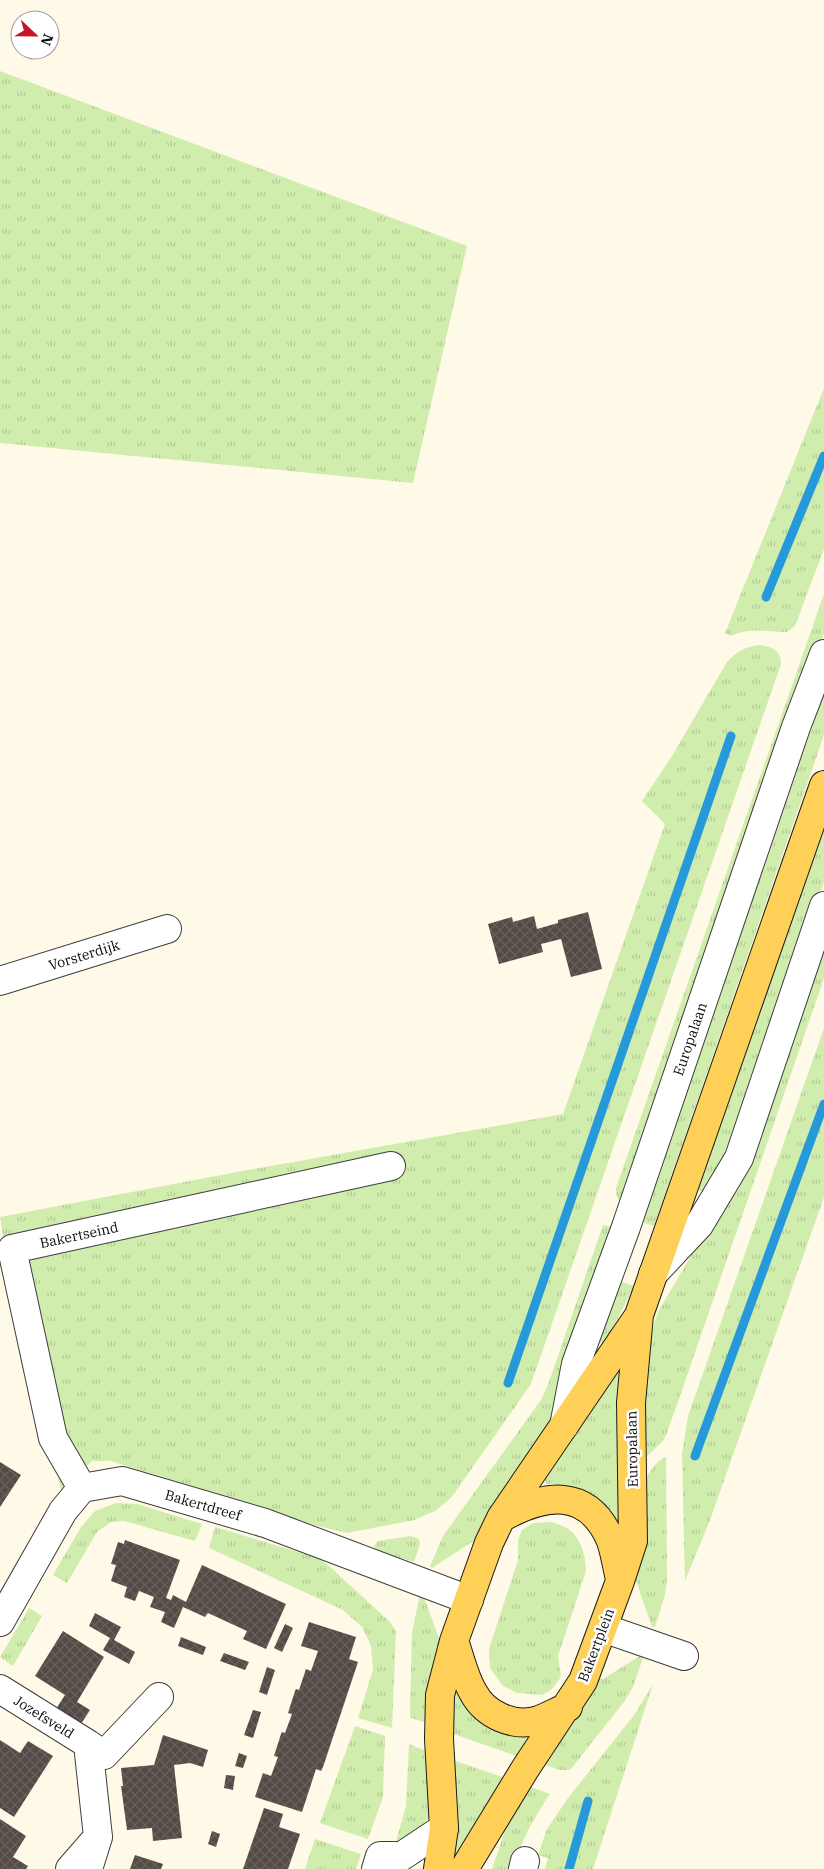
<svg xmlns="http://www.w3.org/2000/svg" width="824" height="1869" font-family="'IBM Plex Serif',serif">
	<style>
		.grass { fill: url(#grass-tufts) }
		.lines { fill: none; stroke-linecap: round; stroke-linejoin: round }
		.stream { stroke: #2699da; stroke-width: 9 }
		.building { fill: url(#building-cross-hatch) }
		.minor-casing { stroke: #3d3d3d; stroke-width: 30 }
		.major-casing { stroke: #1b1b1b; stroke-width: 30 }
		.minor { stroke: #fff; stroke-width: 28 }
		.major { stroke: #ffd057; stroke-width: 28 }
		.labels { text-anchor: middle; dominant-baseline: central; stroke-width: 5; stroke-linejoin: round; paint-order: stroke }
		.street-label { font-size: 14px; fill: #0a0a0a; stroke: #fff }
	</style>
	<defs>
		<pattern id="grass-tufts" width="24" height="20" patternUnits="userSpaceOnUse" patternTransform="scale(1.25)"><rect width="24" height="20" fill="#d1edae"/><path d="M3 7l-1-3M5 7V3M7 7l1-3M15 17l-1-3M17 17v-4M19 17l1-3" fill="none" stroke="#b2ca94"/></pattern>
		<pattern id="building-cross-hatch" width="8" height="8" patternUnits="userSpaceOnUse" patternTransform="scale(1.25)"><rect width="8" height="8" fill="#544b46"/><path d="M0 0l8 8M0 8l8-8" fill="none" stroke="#68605c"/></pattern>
	</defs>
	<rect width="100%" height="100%" fill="#fff9e7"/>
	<path class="grass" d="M0,71L467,246L413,483L0,443Z
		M824,388V549L795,626L787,632C764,632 754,627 730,636L725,633Z
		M824,594V633L794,713L620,1203L616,1194V1188Z
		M760,645C772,647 781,650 781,664L531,1384L451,1498L435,1511L414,1520L347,1533L302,1522L282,1514L111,1461H92L62,1493L13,1299L0,1217L237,1172L563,1114L665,824L642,801L672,756L727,662C737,651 745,647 760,645Z
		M824,681V735L654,1226L636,1220Z
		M824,826V882L746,1109L708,1193L698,1190Z
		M824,935V978L679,1399L666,1435L663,1441L646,1457L643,1455V1371L654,1324L659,1310L698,1244Z
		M824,1028V1197L710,1520L685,1581L682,1454L688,1416Z
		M603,1225L616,1228L548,1427L478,1544L472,1542L432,1568L430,1566L443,1536L541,1400L549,1382Z
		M616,1280L634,1286L605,1344L595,1340Z
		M616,1359L626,1364L625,1527L614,1528C593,1497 587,1487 547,1484L541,1474Z
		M666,1457L667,1578L665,1595L655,1627H652L636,1581L631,1580L645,1480C650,1471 657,1460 666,1457Z
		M116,1503L137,1504L202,1524L195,1541L124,1521L111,1522L97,1532L67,1583L53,1575L81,1527L95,1511Z
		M552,1522C557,1524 563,1526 567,1528C581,1537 586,1557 586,1571L558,1656L561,1675L559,1680L551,1690L542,1695L517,1693L503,1686L490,1668L489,1649L518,1560V1540L522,1530L533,1523Z
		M215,1527L318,1558L328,1565L390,1622L396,1631L392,1728L358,1718L373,1670L371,1646L362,1627L343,1610L209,1548Z
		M411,1536L419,1539L420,1544L414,1562L376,1550L374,1546L378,1541Z
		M420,1594L423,1595L439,1638L444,1640L430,1724L411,1718L410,1713L412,1633Z
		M29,1608L42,1616L13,1666L0,1657Z
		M643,1654L644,1655L633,1687L624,1702L570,1770H560L543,1764L598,1677L603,1679Z
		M653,1684L593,1869H545L548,1858L538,1855L547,1829L568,1798L635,1714Z
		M463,1687L530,1733L536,1742L525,1759L448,1732L451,1689Z
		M355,1726L385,1736L383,1797L368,1839L320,1823Z
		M409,1744L431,1753L430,1817L400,1847L395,1845L406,1806Z
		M450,1759L511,1780L460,1858L449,1854Z
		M528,1786L550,1794C533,1818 522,1841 512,1869H492L508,1822Z
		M315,1839L361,1854L356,1869H305Z"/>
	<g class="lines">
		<path class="stream" d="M766,597L824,456
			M508,1383L731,736
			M695,1456L824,1104
			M569,1869L588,1801"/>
	</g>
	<path class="building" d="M588,912L602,969L571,977L561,939L541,944L543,952L499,964L488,924L512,917L513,922L534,916L537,929L558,923V920Z
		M0,1462L21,1475L0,1507Z
		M125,1540L180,1560L166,1598L171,1600L173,1595L186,1602L202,1565L286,1604L266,1649L243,1639L247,1631L208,1613L205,1617L183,1607L174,1628L161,1622L165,1612L150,1607L154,1597L139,1591L135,1601L124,1597L127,1587L111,1581L116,1565L111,1564L118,1542L124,1544Z
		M95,1613L121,1627L114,1640L135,1652L129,1664L103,1650L110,1638L89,1626Z
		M309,1622L356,1637L349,1659L358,1662L323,1767L321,1771L316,1769L302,1812L255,1797L263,1773L271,1776L278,1757L274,1756L281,1734L282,1732L285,1733L292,1714L288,1713L295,1691L296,1689L299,1690L306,1669L311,1671L318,1651L301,1646Z
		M285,1624L293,1628L282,1652L274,1648Z
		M63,1631L104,1657L77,1702L90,1710L81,1724L56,1709L65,1695L35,1676Z
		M181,1637L206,1647L203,1655L178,1646Z
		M224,1653L249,1662L245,1670L220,1661Z
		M267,1667L275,1670L267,1695L259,1692Z
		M253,1710L261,1712L253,1738L244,1735Z
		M163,1735L208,1750L203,1767L190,1763L174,1765L182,1838L153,1841L152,1828L127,1830L121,1786H123L121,1768L154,1765Z
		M0,1740L20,1753L28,1741L53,1756L14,1817L0,1808Z
		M239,1753L247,1756L243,1768L235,1766Z
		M226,1775L235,1776L233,1790L224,1788Z
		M264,1808L283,1814L279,1827L300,1834L288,1869H243Z
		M0,1819L26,1836L13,1857L28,1866L26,1869H0Z
		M212,1831L220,1834L216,1847L208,1844Z
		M135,1855L163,1864L161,1869H130Z"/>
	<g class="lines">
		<defs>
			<path id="minor" d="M0,981L167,929
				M653,1274L699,1225L739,1158L824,906
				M564,1426L576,1364L626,1227L796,727L824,654
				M82,1488L53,1438L12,1249L391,1166
				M0,1622L63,1511L82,1488L122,1481L265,1523L469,1600
				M603,1628L684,1656
				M0,1689L88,1744L98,1837
				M88,1744L104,1755L159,1697
				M70,1869L98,1837L88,1869
				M376,1869L380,1856H402L444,1828
				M523,1869L525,1861"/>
			<path id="major" d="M501,1518C544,1494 588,1486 611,1541C615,1553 617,1567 620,1579
				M454,1641C460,1657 464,1677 473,1692C485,1715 514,1728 539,1720C549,1716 558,1711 568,1707
				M438,1869L444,1828L439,1739L440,1695L454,1641L489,1543L501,1518L638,1317
				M464,1869L525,1769L583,1681L620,1581L633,1541L631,1403L639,1315L824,785"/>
		</defs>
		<use href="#minor" class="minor-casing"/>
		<use href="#major" class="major-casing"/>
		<use href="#minor" class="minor"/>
		<use href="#major" class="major"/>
	</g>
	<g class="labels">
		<g class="street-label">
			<text transform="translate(84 955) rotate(-17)">Vorsterdijk</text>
			<text transform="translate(690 1039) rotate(-71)">Europalaan</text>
			<text transform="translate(79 1235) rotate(-12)">Bakertseind</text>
			<text transform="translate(632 1449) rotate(-91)">Europalaan</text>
			<text transform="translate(203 1505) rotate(16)">Bakertdreef</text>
			<text transform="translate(596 1645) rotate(-69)">Bakertplein</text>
			<text transform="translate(44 1717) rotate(32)">Jozefsveld</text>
		</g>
	</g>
	<g transform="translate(35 35) rotate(112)"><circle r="24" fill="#ffffff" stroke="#9d9d9d"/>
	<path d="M0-4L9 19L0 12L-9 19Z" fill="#c61625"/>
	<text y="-8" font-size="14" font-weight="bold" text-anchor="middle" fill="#0a0a0a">N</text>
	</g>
</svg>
